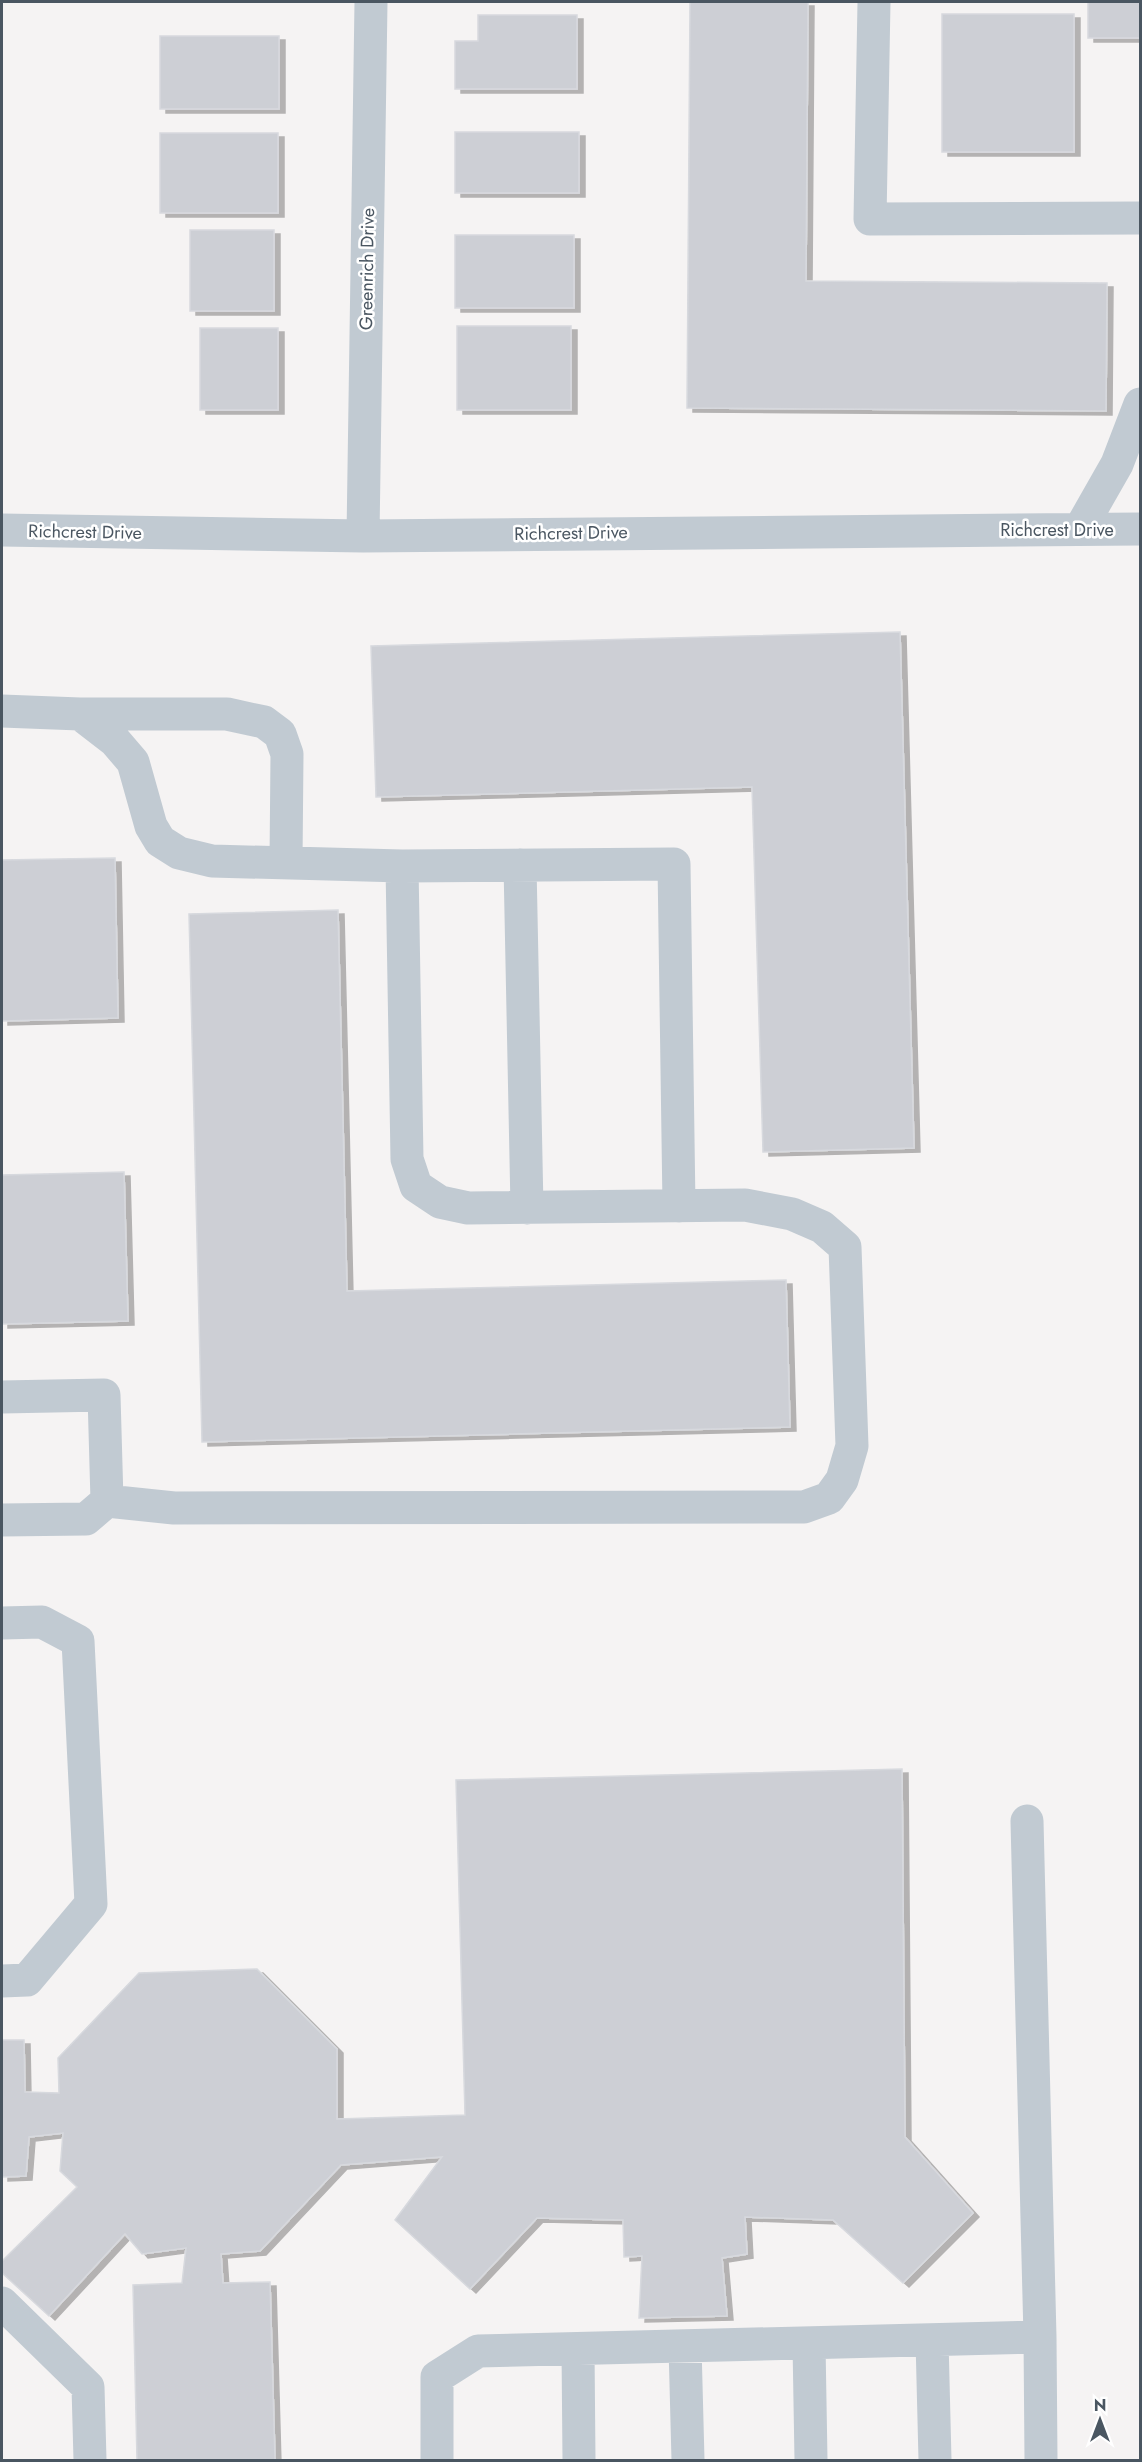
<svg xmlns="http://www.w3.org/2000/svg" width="1142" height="2462" font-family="Jost,sans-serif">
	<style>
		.building { fill: #cdcfd5; stroke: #d7d9de; stroke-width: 1.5; filter: url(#shadow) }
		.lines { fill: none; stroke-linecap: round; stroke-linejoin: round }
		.minor { stroke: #c1cad2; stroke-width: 33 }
		.labels { text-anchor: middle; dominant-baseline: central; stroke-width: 5; stroke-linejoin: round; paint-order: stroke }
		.street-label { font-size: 18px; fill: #4a5661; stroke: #fff }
	</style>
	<defs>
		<filter id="shadow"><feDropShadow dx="6" dy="4" stdDeviation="0" flood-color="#0004"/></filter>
	</defs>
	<rect width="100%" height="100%" fill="#f5f3f3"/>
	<path class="building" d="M690,2H808L806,281L1107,283L1106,411L687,408Z
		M1088,2H1140V38H1088Z
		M942,14H1074V152H942Z
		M478,15H577V89H455V41H478Z
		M160,36H279V109H160Z
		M455,132H579V193H455Z
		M160,133H278V213H160Z
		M190,230H274V311H190Z
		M455,235H574V308H455Z
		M457,326H571V410H457Z
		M200,328H278V410H200Z
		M900,632L914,1148L763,1152L752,787L376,797L371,646Z
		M115,858L118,1018L2,1021V860Z
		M338,910L347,1291L786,1280L790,1427L202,1442L189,914Z
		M124,1172L128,1321L2,1324V1175Z
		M902,1769L905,2137L973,2213L903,2283L833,2220L745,2217L747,2254L722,2258L727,2316L639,2318L642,2256L624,2257L623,2220L537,2218L470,2289L395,2220L442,2157L341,2165L260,2251L221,2254L223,2283L270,2282L275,2460H137L133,2285L182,2283L186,2248L142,2254L125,2234L49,2316L2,2273V2261L77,2187L60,2171L63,2133L29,2137L26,2176L2,2177V2040H24L25,2092L59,2093L58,2058L139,1973L257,1969L337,2049V2119L465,2115L456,1780Z"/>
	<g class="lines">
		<path class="minor" d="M874,2L870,219L1140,218
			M1080,529L1117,464L1140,404
			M2,530L363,536L1140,529
			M363,536L371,2
			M2,711L80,714L115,741L133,762L151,826L160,841L179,853L212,861L402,866L407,1159L416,1186L440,1202L468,1208L745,1205L792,1214L822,1227L845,1247L852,1446L842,1480L829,1498L804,1507L174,1508L107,1501L86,1519L2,1520
			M80,714H227L264,722L280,734L287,754L286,863
			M520,865L527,1208
			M402,866L674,864L679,1206
			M2,1397L104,1395L107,1501
			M2,1623L42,1622L78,1641L91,1904L27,1980L2,1981
			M2,2303L88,2387L90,2460
			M1040,2337L1041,2460
			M932,2340L935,2460
			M809,2344L811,2460
			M685,2346L688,2460
			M578,2349L579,2460
			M437,2460V2377L478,2351L1040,2337L1027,1821"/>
	</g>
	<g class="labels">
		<g class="street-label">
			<text transform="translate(367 269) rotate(-89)">Greenrich Drive</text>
			<text x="1057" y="530">Richcrest Drive</text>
			<text transform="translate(85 532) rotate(1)">Richcrest Drive</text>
			<text transform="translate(571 533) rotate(-1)">Richcrest Drive</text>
		</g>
	</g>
	<rect width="1142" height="2462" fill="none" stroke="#4a5661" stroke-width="6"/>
	<g transform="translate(1100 2420)" stroke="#ffffff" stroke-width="4.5" paint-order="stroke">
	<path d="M0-4.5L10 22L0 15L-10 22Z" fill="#4a5661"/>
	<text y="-9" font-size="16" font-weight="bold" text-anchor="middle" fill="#4a5661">N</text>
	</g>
</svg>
